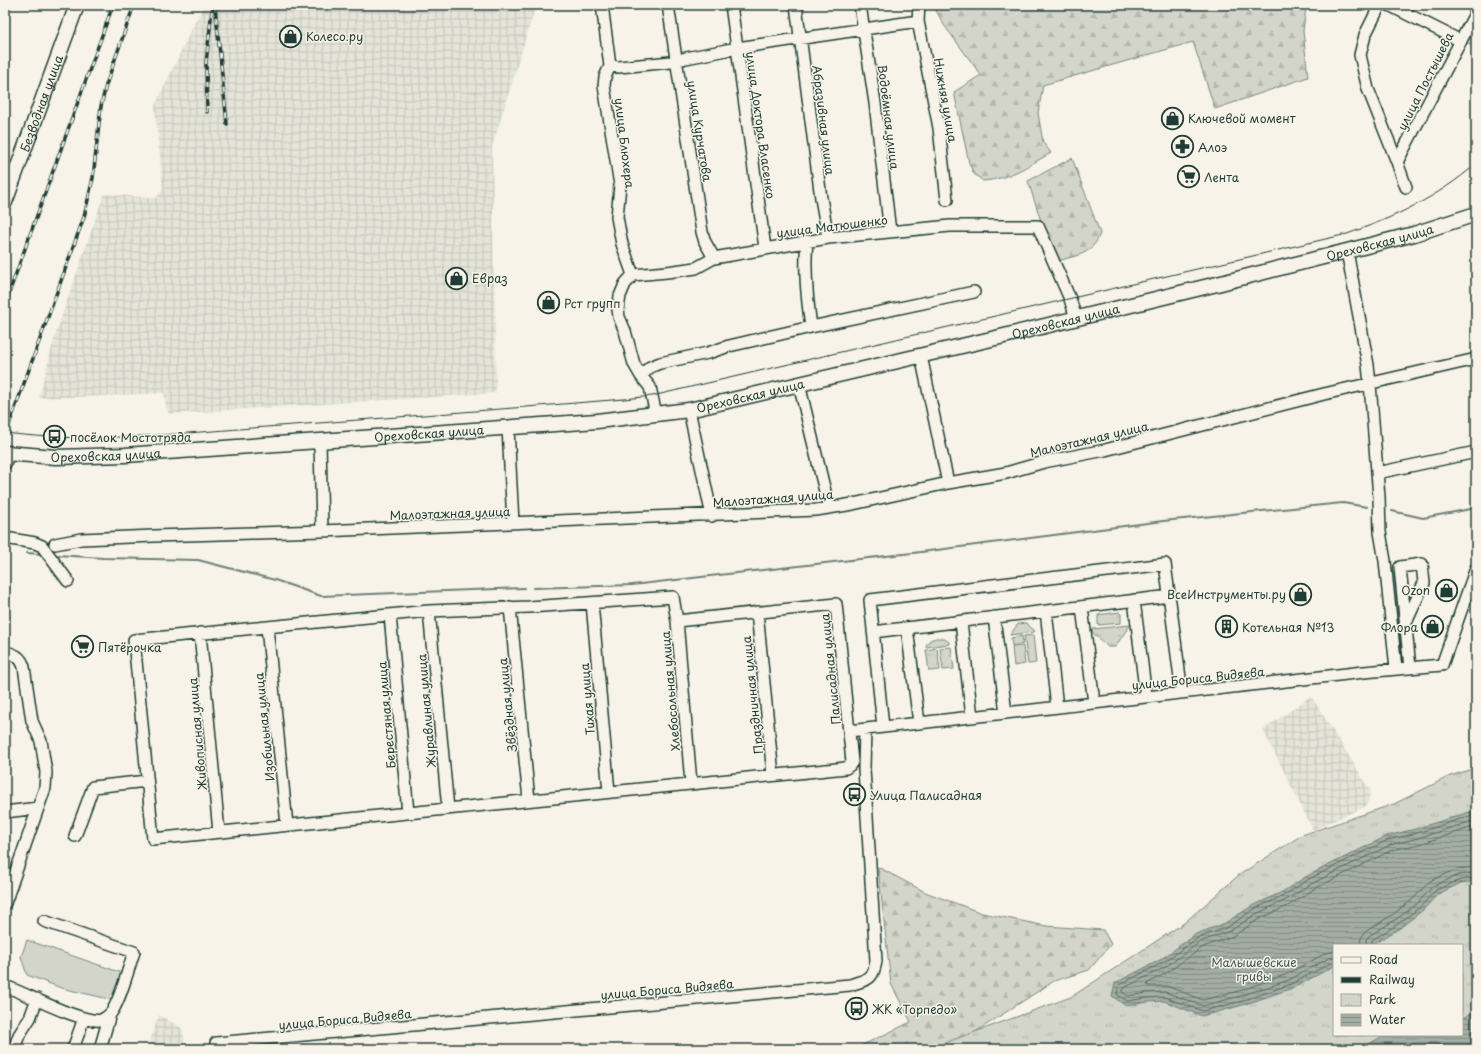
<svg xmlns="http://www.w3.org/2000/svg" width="1481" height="1054" font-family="'Playpen Sans',sans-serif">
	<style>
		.industrial { fill: url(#industrial-grid) }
		.green { fill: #d3d5ca; stroke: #79897f }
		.forest { fill: url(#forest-firs); stroke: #79897f }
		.park { fill: url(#park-tufts); stroke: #79897f; fill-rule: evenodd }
		.water { fill: url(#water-rules); stroke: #6f8077 }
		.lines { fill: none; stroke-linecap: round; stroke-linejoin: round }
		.shore { stroke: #546a60; stroke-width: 1 }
		.stream { stroke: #6f8077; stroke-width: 2 }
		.minor-casing { stroke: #1f3d34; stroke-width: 14 }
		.major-casing { stroke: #1f3d34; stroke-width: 17 }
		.minor { stroke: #f7f3e8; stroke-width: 11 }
		.major { stroke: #f7f3e8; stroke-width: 14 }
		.tram { stroke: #1f3d34; stroke-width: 1 }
		.rail-casing { stroke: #1f3d34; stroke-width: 3.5 }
		.rail { stroke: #f7f3e8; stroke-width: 2; stroke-dasharray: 6; stroke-linecap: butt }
		.labels { text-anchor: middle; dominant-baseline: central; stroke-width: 3; stroke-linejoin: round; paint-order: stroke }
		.poi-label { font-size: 12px; fill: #1f3d34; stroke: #f7f3e8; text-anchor: start }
		.street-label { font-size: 12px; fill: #1f3d34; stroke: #f7f3e8 }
		.park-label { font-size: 12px; fill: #435b52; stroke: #f7f3e8 }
	</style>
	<defs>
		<pattern id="industrial-grid" width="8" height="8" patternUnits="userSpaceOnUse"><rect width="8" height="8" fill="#e5e4d9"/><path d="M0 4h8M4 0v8" fill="none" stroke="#c4c4bb"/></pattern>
		<pattern id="forest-firs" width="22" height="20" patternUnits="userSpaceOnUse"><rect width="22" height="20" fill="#d3d5ca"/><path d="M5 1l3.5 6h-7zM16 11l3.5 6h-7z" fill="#b5b8ae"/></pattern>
		<pattern id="park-tufts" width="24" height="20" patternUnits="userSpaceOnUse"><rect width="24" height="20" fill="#d3d5ca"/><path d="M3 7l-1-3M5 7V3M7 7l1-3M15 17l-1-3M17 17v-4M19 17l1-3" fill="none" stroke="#b5b8ae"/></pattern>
		<pattern id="water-rules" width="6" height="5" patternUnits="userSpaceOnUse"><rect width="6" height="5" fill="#a4ada3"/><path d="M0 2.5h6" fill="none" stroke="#858e86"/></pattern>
	</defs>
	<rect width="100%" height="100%" fill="#f7f3e8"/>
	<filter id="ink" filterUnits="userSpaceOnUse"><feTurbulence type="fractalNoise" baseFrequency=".025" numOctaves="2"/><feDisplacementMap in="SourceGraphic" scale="8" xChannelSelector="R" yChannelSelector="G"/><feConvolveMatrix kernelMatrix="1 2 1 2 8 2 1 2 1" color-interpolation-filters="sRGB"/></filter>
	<g filter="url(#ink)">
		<path class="industrial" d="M205,5H536L492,147L496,393L169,414L166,407L164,393L104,396L39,398L54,339L104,194L156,198L163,190L155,106L196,20Z
			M1311,696L1371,791L1367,806L1313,830L1263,730Z
			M159,1015L180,1027L183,1031L185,1049H147Z"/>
		<path class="green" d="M27,940L122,973L113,1000L61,988L27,975L21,957Z"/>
		<path class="forest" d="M933,5H1308L1306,8L1303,31L1308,77L1215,109L1193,42L1043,85L1038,113L1043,142L1051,153C1027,166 1010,179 983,181L974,174L969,163L954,92L981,75L944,25Z
			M1476,24V47L1466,42Z
			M1072,158L1100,233C1093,255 1077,255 1058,261L1042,224L1028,181Z
			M878,867L925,892L982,913L1046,926L1103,930L1111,944L1089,970L1054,981L949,1049H854L911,1022L891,984Z"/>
		<path class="park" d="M1119,612L1121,614V623L1098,625V615Z
			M1026,623L1035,631L1034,632L1010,635L1018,624Z
			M1130,625L1115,647H1108L1092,632L1093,629Z
			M1033,635L1036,663L1028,664L1024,636Z
			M1022,636L1023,644L1012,646L1011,638Z
			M936,638H943L949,642V644L926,647V645L930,640Z
			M1023,646L1025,664L1014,666L1012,647Z
			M951,647L954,669L943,670L940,648Z
			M937,648L940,670L929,671L926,650Z
			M1476,768V1049H928L1071,997L1184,923L1239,875L1302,835L1394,804L1450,776ZM1334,945H1462V1035H1334Z"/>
		<path class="water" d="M1476,810V881L1461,883L1438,894L1423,910L1400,928L1372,945H1334V966L1293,988L1243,1005L1202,1016L1164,1001L1148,1002L1126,1006L1112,996L1115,983L1160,960L1196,934L1225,923L1252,906L1282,892L1307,876L1387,836L1415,829Z
			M1476,1011V1049H1360L1381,1037L1390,1035H1462V1018Z"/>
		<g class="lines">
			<path class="shore" d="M1360,945L1361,938L1365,932L1392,915L1413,899L1430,881L1457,869L1476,867
				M1366,945V940L1369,936L1395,920L1417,904L1433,886L1459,875L1476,873
				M1371,945L1372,940L1398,924L1420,907L1436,890L1460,880L1476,878
				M1334,951L1326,953L1287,974L1239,991L1203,1000L1167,986H1149L1147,985L1148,983L1168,972L1203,947L1233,936L1259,919L1288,906L1314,889L1392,850L1420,844L1476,826
				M1334,957L1329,958L1289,980L1240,996L1203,1006L1165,992L1147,993L1128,996L1122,992L1124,988L1164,968L1200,942L1230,931L1256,914L1286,900L1311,884L1390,845L1418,838L1476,820
				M1334,963H1331L1291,984L1242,1001L1203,1011L1164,997L1147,998L1127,1001L1117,994L1119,985L1162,963L1198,938L1228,927L1254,909L1283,896L1309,879L1388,840L1417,833L1476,814"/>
			<path class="stream" d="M1392,511L1423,518L1476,508
				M27,553L41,554
				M57,555L103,558L198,560L275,580L321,596L524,588
				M533,588L632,585L921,552L1163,521L1343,503L1367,507"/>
			<defs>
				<path id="minor" d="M602,5L610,66L605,77L604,86L620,185L617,217L622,244L633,275L625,284L620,296L618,309L619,317L625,331L634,364L641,376L650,387L656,415
					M668,5L702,232L705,242L714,258
					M731,5L765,248
					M796,5L821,198L828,238
					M860,5L875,103L890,232
					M919,5L918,21L939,128L947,200
					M1380,5L1365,35L1360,55L1368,89L1397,162L1406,187
					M1389,5L1461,41
					M610,66L619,67L671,62L686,58L737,48L918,21
					M1397,162L1476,12
					M807,241C804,270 807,298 811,327
					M1347,251L1368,365L1370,384L1379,497L1380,532L1385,561L1396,669
					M633,275L667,272L696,268L714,258L828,238L950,226H1038L1070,299L1076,318
					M921,356L948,483
					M641,376L650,367L660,363L708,353L729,346L811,327L974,292
					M799,384L829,508
					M689,410L712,516
					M508,428L513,523
					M320,442L322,531
					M5,464L8,454
					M1377,473L1476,452
					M5,538L35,543L42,546L68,581
					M55,544L81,539L154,536L322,531L816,510L853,504L948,483L1006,473L1044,462L1105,450L1324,394L1476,359
					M1134,600L1146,697
					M592,603L609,792
					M510,607L529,800
					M1082,607L1094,703
					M429,611L448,809
					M1046,611L1057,707
					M757,612L773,775
					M390,615L408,813
					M994,617L1006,713
					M677,621L836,604L852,762L850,765L846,768L153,839L134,640L429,611L529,607L673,597L677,621L691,783
					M961,622L972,717
					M1405,625L1424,583L1422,564L1400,567L1410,668
					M267,627L287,825
					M907,628L919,723
					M873,632L1170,596
					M200,633L219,832
					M5,652C15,654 21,657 24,667L32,721L41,741L46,772L45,788L5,903
					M883,727L870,600L1165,564L1182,693
					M849,731L1364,672L1442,665L1476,568
					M5,812L38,808
					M75,836L93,787L147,781
					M5,986C25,993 83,1024 101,1020C104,1019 109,1015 111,1013C121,999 128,969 134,952L44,921
					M216,1043L850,985C867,979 873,981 876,961L864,769L865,729
					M14,1049L19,1035L30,1018L37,999
					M73,1049L84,1018
					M100,1049L110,1014"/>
				<g id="major">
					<path id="s1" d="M5,202L77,5"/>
					<path id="s2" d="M5,453L56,457L125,455L597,421L689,410L1000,337L1217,284L1414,234L1476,214"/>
				</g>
			</defs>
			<use href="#minor" class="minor-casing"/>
			<use href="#major" class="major-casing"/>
			<use href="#minor" class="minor"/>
			<use href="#major" class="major"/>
			<path class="tram" d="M5,433C92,444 179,433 266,427C385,418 505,409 624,399L652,396L1347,234C1395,217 1437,198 1476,164"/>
			<defs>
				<path id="rail" d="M215,5L227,124
					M207,112L206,63L212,10
					M5,304L113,5
					M9,425L84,217L93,178L101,106L106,85L134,5"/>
			</defs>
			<use href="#rail" class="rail-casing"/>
			<use href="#rail" class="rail"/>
		</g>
	</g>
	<defs>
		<symbol id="shop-ring" viewBox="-11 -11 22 22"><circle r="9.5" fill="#f7f3e8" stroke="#1f3d34" stroke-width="1.5"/><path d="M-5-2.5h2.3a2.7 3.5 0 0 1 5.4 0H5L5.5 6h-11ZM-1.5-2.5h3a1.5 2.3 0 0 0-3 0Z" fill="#1f3d34"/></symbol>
		<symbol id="pharmacy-ring" viewBox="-11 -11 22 22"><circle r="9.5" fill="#f7f3e8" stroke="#1f3d34" stroke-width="1.5"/><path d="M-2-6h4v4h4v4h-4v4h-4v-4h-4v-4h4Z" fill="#1f3d34"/></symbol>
		<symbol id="supermarket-ring" viewBox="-11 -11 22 22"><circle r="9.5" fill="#f7f3e8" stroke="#1f3d34" stroke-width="1.5"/><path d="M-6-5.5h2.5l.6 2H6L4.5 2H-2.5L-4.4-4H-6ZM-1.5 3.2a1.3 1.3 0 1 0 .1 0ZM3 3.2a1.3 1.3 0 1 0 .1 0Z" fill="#1f3d34"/></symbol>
		<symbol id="bus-ring" viewBox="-11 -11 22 22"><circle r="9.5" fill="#f7f3e8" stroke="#1f3d34" stroke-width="1.5"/><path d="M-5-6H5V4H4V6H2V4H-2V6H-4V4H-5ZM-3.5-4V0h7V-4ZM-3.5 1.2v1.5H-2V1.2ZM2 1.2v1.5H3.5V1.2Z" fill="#1f3d34"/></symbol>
		<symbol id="building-ring" viewBox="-11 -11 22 22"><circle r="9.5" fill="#f7f3e8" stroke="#1f3d34" stroke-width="1.5"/><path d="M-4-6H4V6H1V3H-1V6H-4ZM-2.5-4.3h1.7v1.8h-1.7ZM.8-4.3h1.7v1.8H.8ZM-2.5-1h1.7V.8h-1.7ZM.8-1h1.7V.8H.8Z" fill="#1f3d34"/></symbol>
	</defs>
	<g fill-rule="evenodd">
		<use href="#shop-ring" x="278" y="24" width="25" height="25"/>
		<use href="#shop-ring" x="1160" y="106" width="25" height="25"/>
		<use href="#pharmacy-ring" x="1170" y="134" width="25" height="25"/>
		<use href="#supermarket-ring" x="1176" y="164" width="25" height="25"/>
		<use href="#shop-ring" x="444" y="266" width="25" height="25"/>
		<use href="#shop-ring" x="536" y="290" width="25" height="25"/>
		<use href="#bus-ring" x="42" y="424" width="25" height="25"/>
		<use href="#shop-ring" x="1434" y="578" width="25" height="25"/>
		<use href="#shop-ring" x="1288" y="582" width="25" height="25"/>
		<use href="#building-ring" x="1214" y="614" width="25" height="25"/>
		<use href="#shop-ring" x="1420" y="614" width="25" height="25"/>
		<use href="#supermarket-ring" x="70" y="634" width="25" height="25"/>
		<use href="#bus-ring" x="842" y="782" width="25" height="25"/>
		<use href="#bus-ring" x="844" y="996" width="25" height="25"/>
	</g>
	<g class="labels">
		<g class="poi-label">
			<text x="306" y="36">Колесо.ру</text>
			<text x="1188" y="118">Ключевой момент</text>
			<text x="1198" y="147">Алоэ</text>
			<text x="1204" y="177">Лента</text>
			<text x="472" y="278">Евраз</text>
			<text x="564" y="303">Рст групп</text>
			<text x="70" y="437">посёлок Мостотряда</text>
			<text x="1430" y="590" text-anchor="end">Ozon</text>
			<text x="1286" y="594" text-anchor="end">ВсеИнструменты.ру</text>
			<text x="1242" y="627">Котельная №13</text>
			<text x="1418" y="627" text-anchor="end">Флора</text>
			<text x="98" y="647">Пятёрочка</text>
			<text x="870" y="795">Улица Палисадная</text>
			<text x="872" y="1009">ЖК «Торпедо»</text>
		</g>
		<g class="street-label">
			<text transform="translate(1425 81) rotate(-63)">улица Постышева</text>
			<text transform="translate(946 100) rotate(80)">Нижняя улица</text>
			<text stroke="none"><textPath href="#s1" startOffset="105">Безводная улица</textPath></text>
			<text transform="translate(889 117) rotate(83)">Водоёмная улица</text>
			<text transform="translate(824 120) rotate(83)">Абразивная улица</text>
			<text transform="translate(761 125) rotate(82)">улица Доктора Власенко</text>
			<text transform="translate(700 131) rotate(81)">улица Курчатова</text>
			<text transform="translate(625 143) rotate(83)">улица Блюхера</text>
			<text transform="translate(832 226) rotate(-7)">улица Матюшенко</text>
			<text stroke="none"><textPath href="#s2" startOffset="1397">Ореховская улица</textPath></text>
			<text stroke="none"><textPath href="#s2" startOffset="1073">Ореховская улица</textPath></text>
			<text stroke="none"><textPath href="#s2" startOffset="749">Ореховская улица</textPath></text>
			<text stroke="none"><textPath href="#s2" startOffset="425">Ореховская улица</textPath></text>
			<text transform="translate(1089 439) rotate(-13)">Малоэтажная улица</text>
			<text stroke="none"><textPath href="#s2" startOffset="101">Ореховская улица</textPath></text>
			<text transform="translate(773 498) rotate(-4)">Малоэтажная улица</text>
			<text transform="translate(450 513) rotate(-2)">Малоэтажная улица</text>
			<text transform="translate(830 669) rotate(-96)">Палисадная улица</text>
			<text transform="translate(1198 678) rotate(-6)">улица Бориса Видяева</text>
			<text transform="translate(670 691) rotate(-95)">Хлебосольная улица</text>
			<text transform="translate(752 695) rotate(-96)">Праздничная улица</text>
			<text transform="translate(587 699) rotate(-95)">Тихая улица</text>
			<text transform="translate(507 705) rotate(-96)">Звёздная улица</text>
			<text transform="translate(426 711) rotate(-95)">Журавлиная улица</text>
			<text transform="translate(386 715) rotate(-95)">Берестяная улица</text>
			<text transform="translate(264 727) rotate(-96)">Изобильная улица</text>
			<text transform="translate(197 734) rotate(-95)">Живописная улица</text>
			<text transform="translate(667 989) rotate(-5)">улица Бориса Видяева</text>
			<text transform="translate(345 1019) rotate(-5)">улица Бориса Видяева</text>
		</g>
		<g class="park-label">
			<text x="1254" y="962">Малышевские<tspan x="1254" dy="14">гривы</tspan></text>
		</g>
	</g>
	<rect width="1481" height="1054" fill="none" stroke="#f7f3e8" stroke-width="20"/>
	<rect x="10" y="10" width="1461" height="1034" fill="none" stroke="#1f3d34" stroke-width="1.5" filter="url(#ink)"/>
	<rect x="1333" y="944" width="130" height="92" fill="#f7f3e8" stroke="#a1aaa0"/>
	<rect x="1341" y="957" width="20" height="6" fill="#f7f3e8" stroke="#a1aaa0"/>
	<text x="1369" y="964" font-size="12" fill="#1f3d34">Road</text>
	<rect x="1341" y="977" width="20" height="6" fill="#1f3d34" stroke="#a1aaa0"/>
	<text x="1369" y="984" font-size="12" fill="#1f3d34">Railway</text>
	<rect x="1341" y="994" width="20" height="12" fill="url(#park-tufts)" stroke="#a1aaa0"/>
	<text x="1369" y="1004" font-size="12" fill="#1f3d34">Park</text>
	<rect x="1341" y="1014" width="20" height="12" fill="url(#water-rules)" stroke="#a1aaa0"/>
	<text x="1369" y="1024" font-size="12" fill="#1f3d34">Water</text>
</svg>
